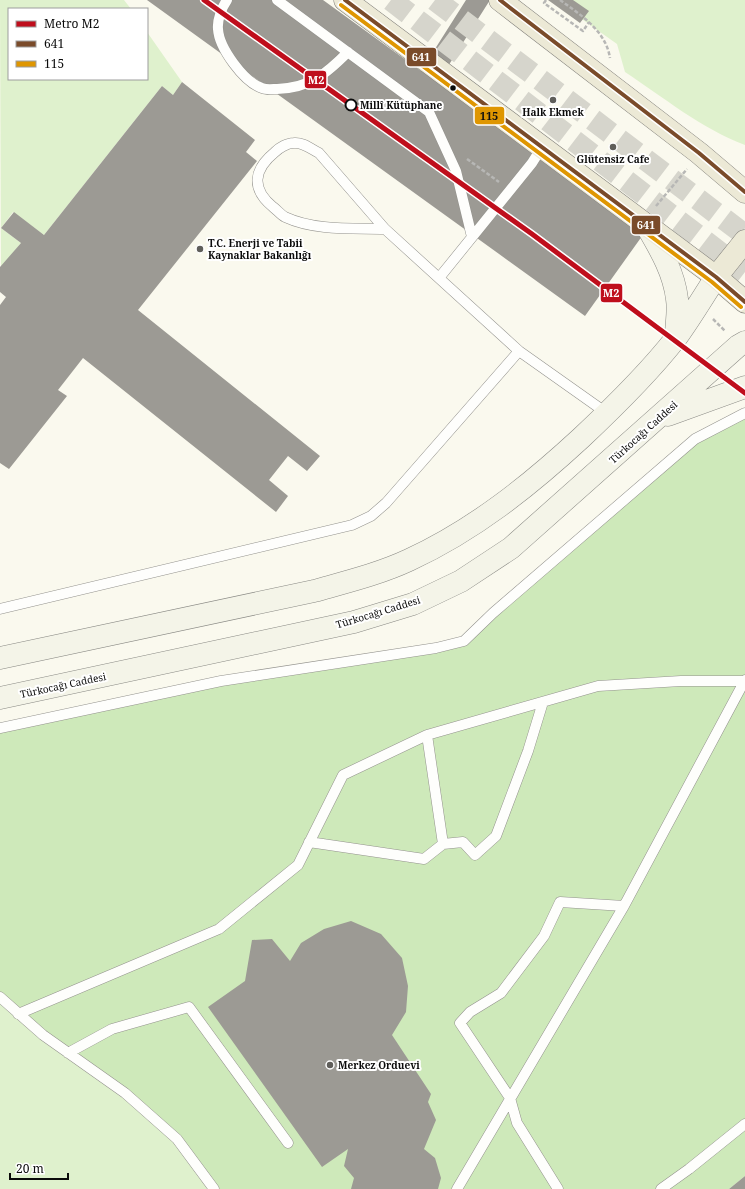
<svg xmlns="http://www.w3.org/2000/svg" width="745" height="1189" font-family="'Noto Serif',serif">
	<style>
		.green { fill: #dff1cd }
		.forest { fill: #cee9ba }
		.building { fill: #9c9a94 }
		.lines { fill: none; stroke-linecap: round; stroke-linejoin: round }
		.primary-tunnel { stroke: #d6d5cc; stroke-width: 22; stroke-dasharray: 22 11; stroke-linecap: butt }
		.service-casing { stroke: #93928d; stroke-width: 11 }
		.secondary-casing { stroke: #898984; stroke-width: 23 }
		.primary-casing { stroke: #807f7a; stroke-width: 23 }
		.path { stroke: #b7b7b5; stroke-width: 2.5; stroke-dasharray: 4 2; stroke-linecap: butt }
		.service { stroke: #fefefc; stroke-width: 10 }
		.secondary { stroke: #f4f4e8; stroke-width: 22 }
		.primary { stroke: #ece9d6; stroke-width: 22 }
		.bus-1-casing { stroke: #fff; stroke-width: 7 }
		.bus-2-casing { stroke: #fff; stroke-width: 7 }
		.bus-1 { stroke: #7a4b2a; stroke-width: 4 }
		.bus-2 { stroke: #df9601; stroke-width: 4 }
		.metro-1-casing { stroke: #fff; stroke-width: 8 }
		.metro-1 { stroke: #bf0e1c; stroke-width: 5 }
		.bus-dot { fill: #0b0b0b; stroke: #fff; stroke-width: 1.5 }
		.poi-dot { fill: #5f5e5a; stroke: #fff; stroke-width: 1.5 }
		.stop-dot { fill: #fff; stroke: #0b0b0b; stroke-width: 2 }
		.labels { text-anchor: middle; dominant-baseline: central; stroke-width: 4; stroke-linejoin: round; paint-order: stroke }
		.stop-label { font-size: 10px; font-weight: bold; fill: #0b0b0b; stroke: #fff; text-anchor: start }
		.poi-label { font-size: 10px; font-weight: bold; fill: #0b0b0b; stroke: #fff }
		.street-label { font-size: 10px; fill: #0b0b0b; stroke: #fff }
		.line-badge { stroke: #fff; stroke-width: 1.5 }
		.badge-label { font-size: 11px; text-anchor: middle; font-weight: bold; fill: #fff }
		.pale-badge-label { font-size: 11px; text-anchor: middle; font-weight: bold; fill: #111 }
	</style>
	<rect width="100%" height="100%" fill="#faf9ee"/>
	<path class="green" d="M0,0H124L131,9H9V79H147V32L182,82L173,95L162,86L44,235L13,212L1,228L21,243L1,268Z
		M555,0H745V145C702,129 663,97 625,72L617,44Z
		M0,997L177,1139L214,1189H0Z"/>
	<path class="forest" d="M745,413V1176L729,1189H214L177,1139L0,997V728L221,681L464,641L695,439Z"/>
	<path class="building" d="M147,0H323L421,71L466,0H490L438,82L645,232L585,316Z
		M548,0H573L589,11L580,23Z
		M182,82L255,140L246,152L257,161L138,310L320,456L307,471L288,456L269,480L288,496L276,512L83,358L58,390L67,396L9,469L0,463V305L6,297L0,292V267L21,243L1,228L14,212L44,235L162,86L173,95Z
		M351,921L381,934L402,958L408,986L406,1012L392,1035L431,1094L428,1102L436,1120L424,1149L435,1158L441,1178L438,1189H351L354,1178L344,1166L348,1149L322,1167L208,1007L245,981L252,940L272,939L290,961L301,943L324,929Z
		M745,1176V1189H729Z"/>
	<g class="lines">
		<path class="primary-tunnel" d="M391,0L745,272
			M435,0L745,235"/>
		<defs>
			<path id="service" d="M227,0C222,7 217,20 218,29C219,48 244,82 262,88C266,90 273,89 277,89C310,88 326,74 348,52
				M277,0L429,112L456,171L472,237
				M385,229C353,228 315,231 285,217C281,215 277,210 273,207C251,189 253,170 275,152C279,148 287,143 294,143C303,142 311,149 319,153L385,229L519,351
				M439,278L532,163L542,147
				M0,609L352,525L371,516L386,503L519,351L608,414
				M0,728L221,681L436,648L464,641L493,613L695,439L745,413
				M427,735L443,844
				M309,842L424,859L443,844L463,842L475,855L496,836L528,751L543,702
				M0,997L43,1035L125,1093L177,1139L214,1189
				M18,1014L219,929L298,865L343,775L427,735L598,686L681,681H745
				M68,1053L112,1029L189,1007L288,1143
				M457,1189L624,906L745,680
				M558,1189L517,1123L510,1098L460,1023L470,1012L501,993L544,936L560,902L624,906
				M661,1189L689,1169L745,1124"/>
			<path id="secondary" d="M646,225C660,249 674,272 677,299C679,311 676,325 676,337
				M668,415L745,387
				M0,658L314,591C346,582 379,574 409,560C474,530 529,486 581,438C614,407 648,374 676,338C690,319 703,297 716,277
				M0,698L354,622L413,604L461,581L511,548L738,346L745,342"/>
			<path id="primary" d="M345,0L716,277L745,302
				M500,0L699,153L745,192
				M716,277L745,241"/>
		</defs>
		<use href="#service" class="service-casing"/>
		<use href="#secondary" class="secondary-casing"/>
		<use href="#primary" class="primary-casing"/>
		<path class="path" d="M546,0L544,3L583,31L589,22
			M560,0C581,15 606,31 610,58
			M467,159L499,182
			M656,206L687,169
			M713,319L725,331"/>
		<use href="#service" class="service"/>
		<use href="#secondary" class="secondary"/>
		<use href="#primary" class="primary"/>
		<defs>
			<path id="bus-1" d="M345,0L716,277L745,302
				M500,0L699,153L745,192"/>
			<path id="bus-2" d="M341,5L712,282L741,307"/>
		</defs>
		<use href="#bus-1" class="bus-1-casing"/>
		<use href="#bus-2" class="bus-2-casing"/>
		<use href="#bus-1" class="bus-1"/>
		<use href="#bus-2" class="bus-2"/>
		<defs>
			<path id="metro-1" d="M204,0L532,234L745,393"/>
		</defs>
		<use href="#metro-1" class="metro-1-casing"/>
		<use href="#metro-1" class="metro-1"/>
	</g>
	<circle class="bus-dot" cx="453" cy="88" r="3.5"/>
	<g class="poi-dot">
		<circle cx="553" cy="100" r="4"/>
		<circle cx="613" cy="147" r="4"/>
		<circle cx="200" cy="249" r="4"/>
		<circle cx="330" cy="1065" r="4"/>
	</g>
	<circle class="stop-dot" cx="351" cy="105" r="5.5"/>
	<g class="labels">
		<g class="stop-label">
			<text x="360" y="105">Millî Kütüphane</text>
		</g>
		<g class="poi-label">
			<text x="553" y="112">Halk Ekmek</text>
			<text x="613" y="159">Glütensiz Cafe</text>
			<text x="208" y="243" text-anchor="start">T.C. Enerji ve Tabii<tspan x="208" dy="12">Kaynaklar Bakanlığı</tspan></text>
			<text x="338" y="1065" text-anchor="start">Merkez Orduevi</text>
		</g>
		<g class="street-label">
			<text transform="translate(643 432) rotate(-42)">Türkocağı Caddesi</text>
			<text transform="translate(378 612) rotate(-17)">Türkocağı Caddesi</text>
			<text transform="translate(63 685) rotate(-12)">Türkocağı Caddesi</text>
		</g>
	</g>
	<g class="line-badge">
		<rect x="406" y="47" width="31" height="20" rx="4" fill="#7a4b2a"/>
		<rect x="304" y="70" width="23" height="19" rx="4" fill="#bf0e1c"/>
		<rect x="474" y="106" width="31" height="19" rx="4" fill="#df9601"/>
		<rect x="631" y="215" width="30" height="20" rx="4" fill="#7a4b2a"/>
		<rect x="600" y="283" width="23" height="20" rx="4" fill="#bf0e1c"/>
	</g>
	<g class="badge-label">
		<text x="421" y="61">641</text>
		<text x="316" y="84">M2</text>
		<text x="646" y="229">641</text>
		<text x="611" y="297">M2</text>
	</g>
	<g class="pale-badge-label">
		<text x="489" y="120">115</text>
	</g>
	<rect x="8" y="8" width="140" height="72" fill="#ffffff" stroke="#9d9d9d"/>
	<rect x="16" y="21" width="20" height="6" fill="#bf0e1c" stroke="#9d9d9d"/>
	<text x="44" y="28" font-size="12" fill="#0b0b0b">Metro M2</text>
	<rect x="16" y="41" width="20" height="6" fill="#7a4b2a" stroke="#9d9d9d"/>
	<text x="44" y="48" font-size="12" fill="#0b0b0b">641</text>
	<rect x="16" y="61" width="20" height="6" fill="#df9601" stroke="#9d9d9d"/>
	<text x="44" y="68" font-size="12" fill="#0b0b0b">115</text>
	<path d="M10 1173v6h58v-6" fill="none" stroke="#0b0b0b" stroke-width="2"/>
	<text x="16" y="1173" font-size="12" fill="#0b0b0b" stroke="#ffffff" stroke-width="3" paint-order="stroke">20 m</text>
</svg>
